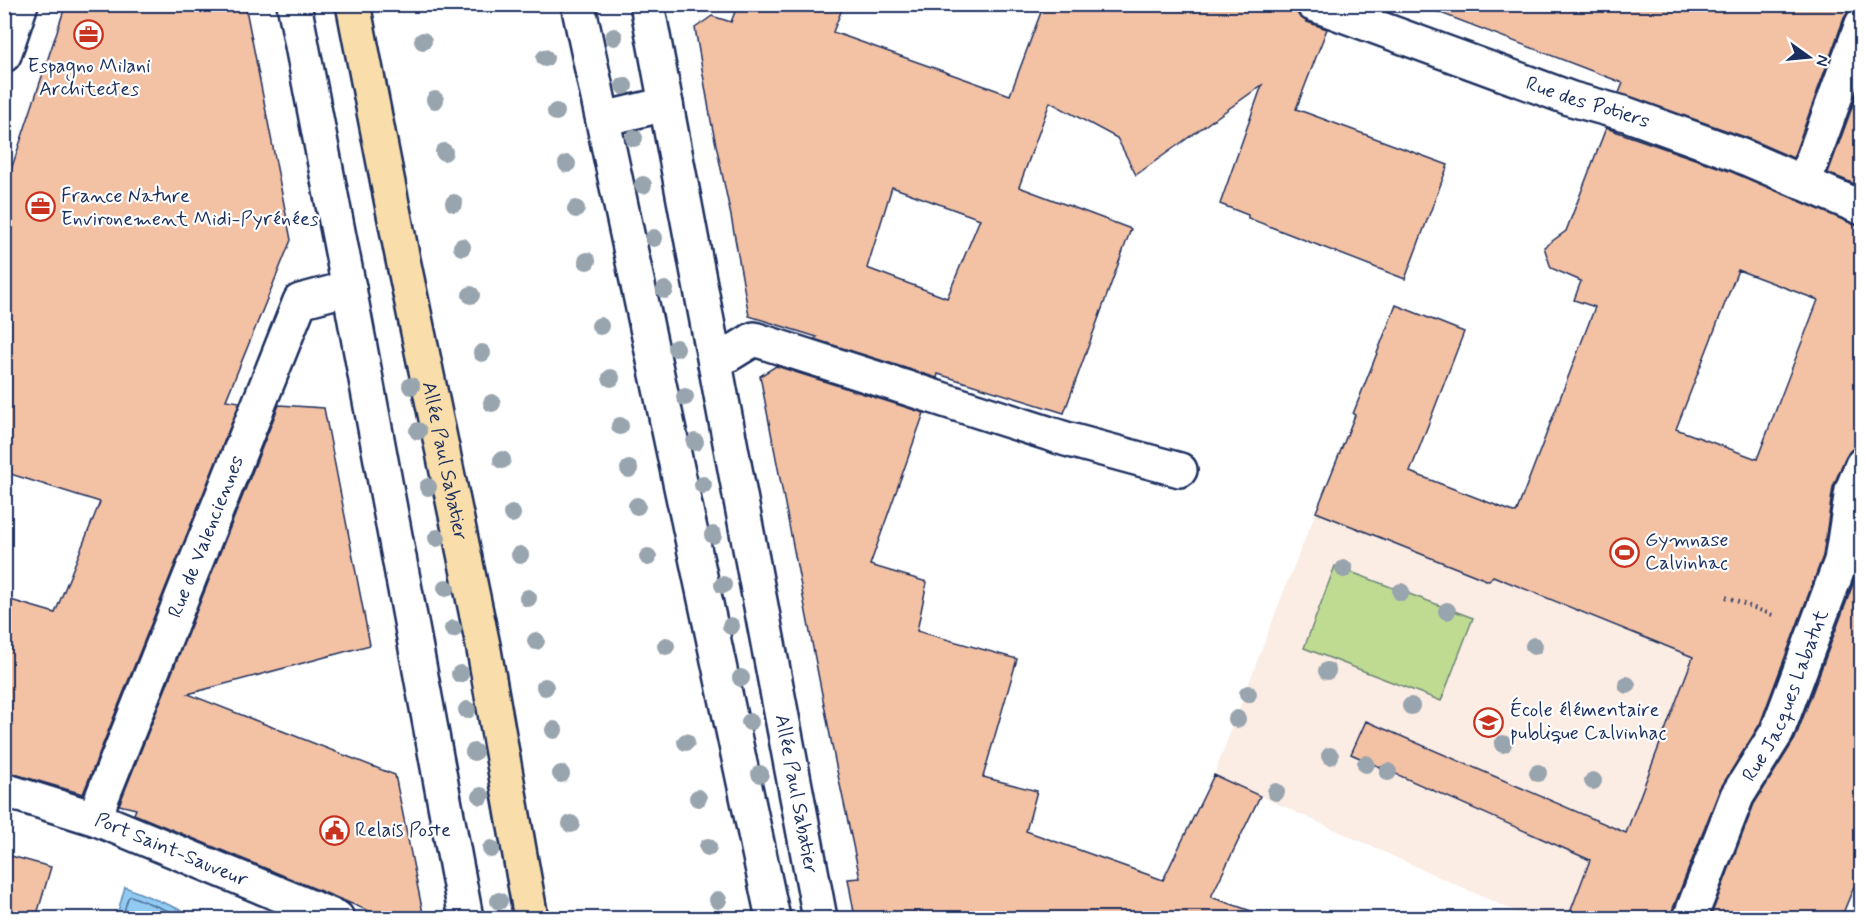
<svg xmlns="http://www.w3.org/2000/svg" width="1866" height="923" font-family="Mynerve,sans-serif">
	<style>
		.built { fill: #fbece4 }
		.green { fill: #bfdb92; stroke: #6d8578; stroke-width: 1.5 }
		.water { fill: #92cbf1; stroke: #628db6; stroke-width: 1.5 }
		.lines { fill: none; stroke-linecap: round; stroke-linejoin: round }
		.shore { stroke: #4b6d99; stroke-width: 1.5 }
		.building { fill: #f3c1a4; stroke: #1b2f5e; stroke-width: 1.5; fill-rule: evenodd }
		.minor-casing { stroke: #1b2f5e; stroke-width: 38 }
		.major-casing { stroke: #1b2f5e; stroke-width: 38 }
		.path { stroke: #1b2f5e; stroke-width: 4; stroke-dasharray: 1.5 4.5; stroke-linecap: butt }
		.minor { stroke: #fff; stroke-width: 33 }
		.major { stroke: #f9deab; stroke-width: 33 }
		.tree { fill: #98a4ae }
		.labels { text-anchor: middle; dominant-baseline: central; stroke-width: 4.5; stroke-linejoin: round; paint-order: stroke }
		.poi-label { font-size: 20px; fill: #1b2f5e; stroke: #fff; text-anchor: start }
		.street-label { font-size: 20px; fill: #1b2f5e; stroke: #fff }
	</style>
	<rect width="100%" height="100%" fill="#fff"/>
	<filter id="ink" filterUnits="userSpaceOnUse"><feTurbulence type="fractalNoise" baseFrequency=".0167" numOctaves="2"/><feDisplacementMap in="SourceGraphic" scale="12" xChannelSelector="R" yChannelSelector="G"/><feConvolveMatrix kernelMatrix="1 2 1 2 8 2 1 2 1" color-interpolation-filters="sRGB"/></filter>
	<g filter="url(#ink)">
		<path class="built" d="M1387,465L1514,512L1776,640L1668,918H1530L1214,775L1285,588L1332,473L1376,490Z"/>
		<path class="green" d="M1335,566L1473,618L1441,701L1304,648Z"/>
		<path class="water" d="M125,887L201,918H116Z"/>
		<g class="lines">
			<path class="shore" d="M122,918L128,898L131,896L186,918"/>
		</g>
		<path class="building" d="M66,4H245L291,240L226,400L240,402L83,794L4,771V598L55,613L100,502L4,472V191Z
			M738,4H844L833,32L1010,95L1044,4H1295L1299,16L1307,22L1327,29L1296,109L1448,165L1405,279L1248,218V215L1220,204L1262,85L1136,175L1117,138L1050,102L1019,187L1131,229L1064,413L938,374L937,378L814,339L817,337L749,316L731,216L711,121L695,28L712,16L731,22ZM892,187L980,219L947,298L867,268Z
			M1425,4H1862V6L1850,9L1844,18L1793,158L1745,137L1619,93L1623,83L1425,7Z
			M1862,80V187L1828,173Z
			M1606,128L1732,172L1855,225L1862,226V447L1851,450L1845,458L1833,487L1823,556L1760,724L1720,789L1672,911V918H1568L1590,860L1351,754L1366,721L1626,833L1693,657L1493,576L1489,581L1316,512L1355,415L1353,414L1396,305L1464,332L1410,472L1516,513L1595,307L1574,300L1581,281L1551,268L1544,247L1566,231ZM1738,270L1818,300L1757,459L1676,429Z
			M776,366L924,413L870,565L927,582L917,631L1017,659L983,777L1037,791L1026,831L1163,880L1214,775L1260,796L1211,897L1257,913L1256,918H855L848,879L860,878L836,766L760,376Z
			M279,405L324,408L370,645L188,694L395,775L424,918H386L134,814L136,809L119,805Z
			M1862,551V867L1841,918H1710L1754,804L1795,739L1859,568Z
			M4,854L51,867L36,918H4Z"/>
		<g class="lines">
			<defs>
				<g id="minor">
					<path d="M294,4L349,288L466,918"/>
					<path d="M578,4L773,918"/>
					<path id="s1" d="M647,4L820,918"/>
					<path id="s2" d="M1313,4L1572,99L1626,114L1739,155L1862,208"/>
					<path d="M4,55L21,4"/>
					<path d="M603,119L666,104"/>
					<path d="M1804,183L1862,24"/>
					<path d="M715,363L754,339L1066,439L1180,470"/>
					<path id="s3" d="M4,790L97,819L337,918"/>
					<path id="s4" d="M97,819L101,800L300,301L349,288"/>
					<path id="s5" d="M1690,918L1737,796L1777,732L1841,561L1852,490L1862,465"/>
				</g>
				<g id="major">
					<path id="s6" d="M353,4L401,250L484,650L531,918"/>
				</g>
			</defs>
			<use href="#minor" class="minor-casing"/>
			<use href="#major" class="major-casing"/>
			<path class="path" d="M1726,597L1775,616"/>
			<use href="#minor" class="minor"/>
			<use href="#major" class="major"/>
		</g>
		<g class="tree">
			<circle cx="614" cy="37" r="9"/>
			<circle cx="423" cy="41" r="9"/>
			<circle cx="545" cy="58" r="9"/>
			<circle cx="624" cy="86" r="9"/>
			<circle cx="435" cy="100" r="9"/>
			<circle cx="556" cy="112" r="9"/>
			<circle cx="634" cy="138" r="9"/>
			<circle cx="444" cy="152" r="9"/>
			<circle cx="567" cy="164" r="9"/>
			<circle cx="643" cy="185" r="9"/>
			<circle cx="454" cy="203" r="9"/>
			<circle cx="576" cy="209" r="9"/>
			<circle cx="654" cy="238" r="9"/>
			<circle cx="462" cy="247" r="9"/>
			<circle cx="587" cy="261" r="9"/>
			<circle cx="665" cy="290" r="9"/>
			<circle cx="471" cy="295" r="9"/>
			<circle cx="600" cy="326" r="9"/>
			<circle cx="676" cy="348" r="9"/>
			<circle cx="482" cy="353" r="9"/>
			<circle cx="611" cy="378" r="9"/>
			<circle cx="411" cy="386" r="9"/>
			<circle cx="685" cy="397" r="9"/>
			<circle cx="492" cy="403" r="9"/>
			<circle cx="620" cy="426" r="9"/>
			<circle cx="418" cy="431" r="9"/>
			<circle cx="695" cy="442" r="9"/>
			<circle cx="502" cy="460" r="9"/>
			<circle cx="629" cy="469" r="9"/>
			<circle cx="703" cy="485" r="9"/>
			<circle cx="428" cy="487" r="9"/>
			<circle cx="637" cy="506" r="9"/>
			<circle cx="512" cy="514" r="9"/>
			<circle cx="713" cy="535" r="9"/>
			<circle cx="437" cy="538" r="9"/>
			<circle cx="520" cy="555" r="9"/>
			<circle cx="648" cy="557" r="9"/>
			<circle cx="1344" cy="569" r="9"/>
			<circle cx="723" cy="585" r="9"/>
			<circle cx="446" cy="588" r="9"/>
			<circle cx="1401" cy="592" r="9"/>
			<circle cx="528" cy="598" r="9"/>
			<circle cx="1447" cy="611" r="9"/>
			<circle cx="731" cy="626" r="9"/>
			<circle cx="453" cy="629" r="9"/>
			<circle cx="536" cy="641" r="9"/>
			<circle cx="666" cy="646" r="9"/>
			<circle cx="1534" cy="646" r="9"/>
			<circle cx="1327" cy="671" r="9"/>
			<circle cx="460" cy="674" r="9"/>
			<circle cx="741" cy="678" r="9"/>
			<circle cx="1627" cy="685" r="9"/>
			<circle cx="545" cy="687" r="9"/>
			<circle cx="1248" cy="694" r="9"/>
			<circle cx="1411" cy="706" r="9"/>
			<circle cx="467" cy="710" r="9"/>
			<circle cx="1237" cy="719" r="9"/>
			<circle cx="750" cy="722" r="9"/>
			<circle cx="554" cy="730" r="9"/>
			<circle cx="686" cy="742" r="9"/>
			<circle cx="1503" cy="744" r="9"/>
			<circle cx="474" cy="752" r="9"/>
			<circle cx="1330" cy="756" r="9"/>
			<circle cx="1366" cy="764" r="9"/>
			<circle cx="1388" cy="772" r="9"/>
			<circle cx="1538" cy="773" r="9"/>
			<circle cx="561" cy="774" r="9"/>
			<circle cx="760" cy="774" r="9"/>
			<circle cx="1593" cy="781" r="9"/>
			<circle cx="1276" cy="792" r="9"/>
			<circle cx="481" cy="796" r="9"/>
			<circle cx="698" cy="798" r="9"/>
			<circle cx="571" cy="824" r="9"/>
			<circle cx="708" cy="847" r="9"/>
			<circle cx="491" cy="849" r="9"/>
			<circle cx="718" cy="900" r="9"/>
			<circle cx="499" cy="901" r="9"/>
		</g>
	</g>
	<defs>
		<symbol id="office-ring" viewBox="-11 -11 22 22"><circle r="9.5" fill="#fff" stroke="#c8321e" stroke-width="1.5"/><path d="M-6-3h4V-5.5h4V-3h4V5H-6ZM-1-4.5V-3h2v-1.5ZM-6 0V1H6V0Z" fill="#c8321e"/></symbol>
		<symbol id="stadium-ring" viewBox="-11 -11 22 22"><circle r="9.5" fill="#fff" stroke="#c8321e" stroke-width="1.5"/><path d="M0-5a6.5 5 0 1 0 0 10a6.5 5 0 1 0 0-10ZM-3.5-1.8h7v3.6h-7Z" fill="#c8321e"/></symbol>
		<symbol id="school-ring" viewBox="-11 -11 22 22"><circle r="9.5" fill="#fff" stroke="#c8321e" stroke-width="1.5"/><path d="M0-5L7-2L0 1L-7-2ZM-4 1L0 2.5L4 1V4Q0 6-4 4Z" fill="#c8321e"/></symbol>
		<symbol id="civic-ring" viewBox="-11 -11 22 22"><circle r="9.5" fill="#fff" stroke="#c8321e" stroke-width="1.5"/><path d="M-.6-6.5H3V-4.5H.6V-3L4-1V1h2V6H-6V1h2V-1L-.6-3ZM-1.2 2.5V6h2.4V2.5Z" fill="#c8321e"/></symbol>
	</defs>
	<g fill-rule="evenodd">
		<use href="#office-ring" x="72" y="18" width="33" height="33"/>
		<use href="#office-ring" x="24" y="190" width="33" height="33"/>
		<use href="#stadium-ring" x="1608" y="536" width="33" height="33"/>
		<use href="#school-ring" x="1472" y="706" width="33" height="33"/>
		<use href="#civic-ring" x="318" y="814" width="33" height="33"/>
	</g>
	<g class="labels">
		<g class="poi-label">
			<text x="89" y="66" text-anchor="middle">Espagno Milani<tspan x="89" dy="23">Architectes</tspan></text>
			<text x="61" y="196">France Nature<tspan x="61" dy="23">Environement Midi-Pyrénées</tspan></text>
			<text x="1645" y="540">Gymnase<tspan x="1645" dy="23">Calvinhac</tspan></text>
			<text x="1510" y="710">École élémentaire<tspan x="1510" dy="23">publique Calvinhac</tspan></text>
			<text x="355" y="830">Relais Poste</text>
		</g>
		<g class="street-label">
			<text stroke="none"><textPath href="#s2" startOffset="292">Rue des Potiers</textPath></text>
			<text stroke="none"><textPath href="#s6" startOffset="466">Allée Paul Sabatier</textPath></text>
			<text stroke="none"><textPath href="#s4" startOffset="303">Rue de Valenciennes</textPath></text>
			<text stroke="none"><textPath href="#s5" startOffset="243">Rue Jacques Labatut</textPath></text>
			<text stroke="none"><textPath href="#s1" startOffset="804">Allée Paul Sabatier</textPath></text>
			<text stroke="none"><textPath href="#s3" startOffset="178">Port Saint-Sauveur</textPath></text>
		</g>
	</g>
	<rect width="1866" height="923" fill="none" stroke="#fff" stroke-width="24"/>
	<rect x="12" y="12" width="1842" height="899" fill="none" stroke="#1b2f5e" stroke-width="2" filter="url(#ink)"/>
	<g transform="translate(1809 57) rotate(105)" stroke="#ffffff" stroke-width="4.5" paint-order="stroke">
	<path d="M0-4.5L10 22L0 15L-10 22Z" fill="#1b2f5e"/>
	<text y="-9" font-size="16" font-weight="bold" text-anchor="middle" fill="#1b2f5e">N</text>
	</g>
</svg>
